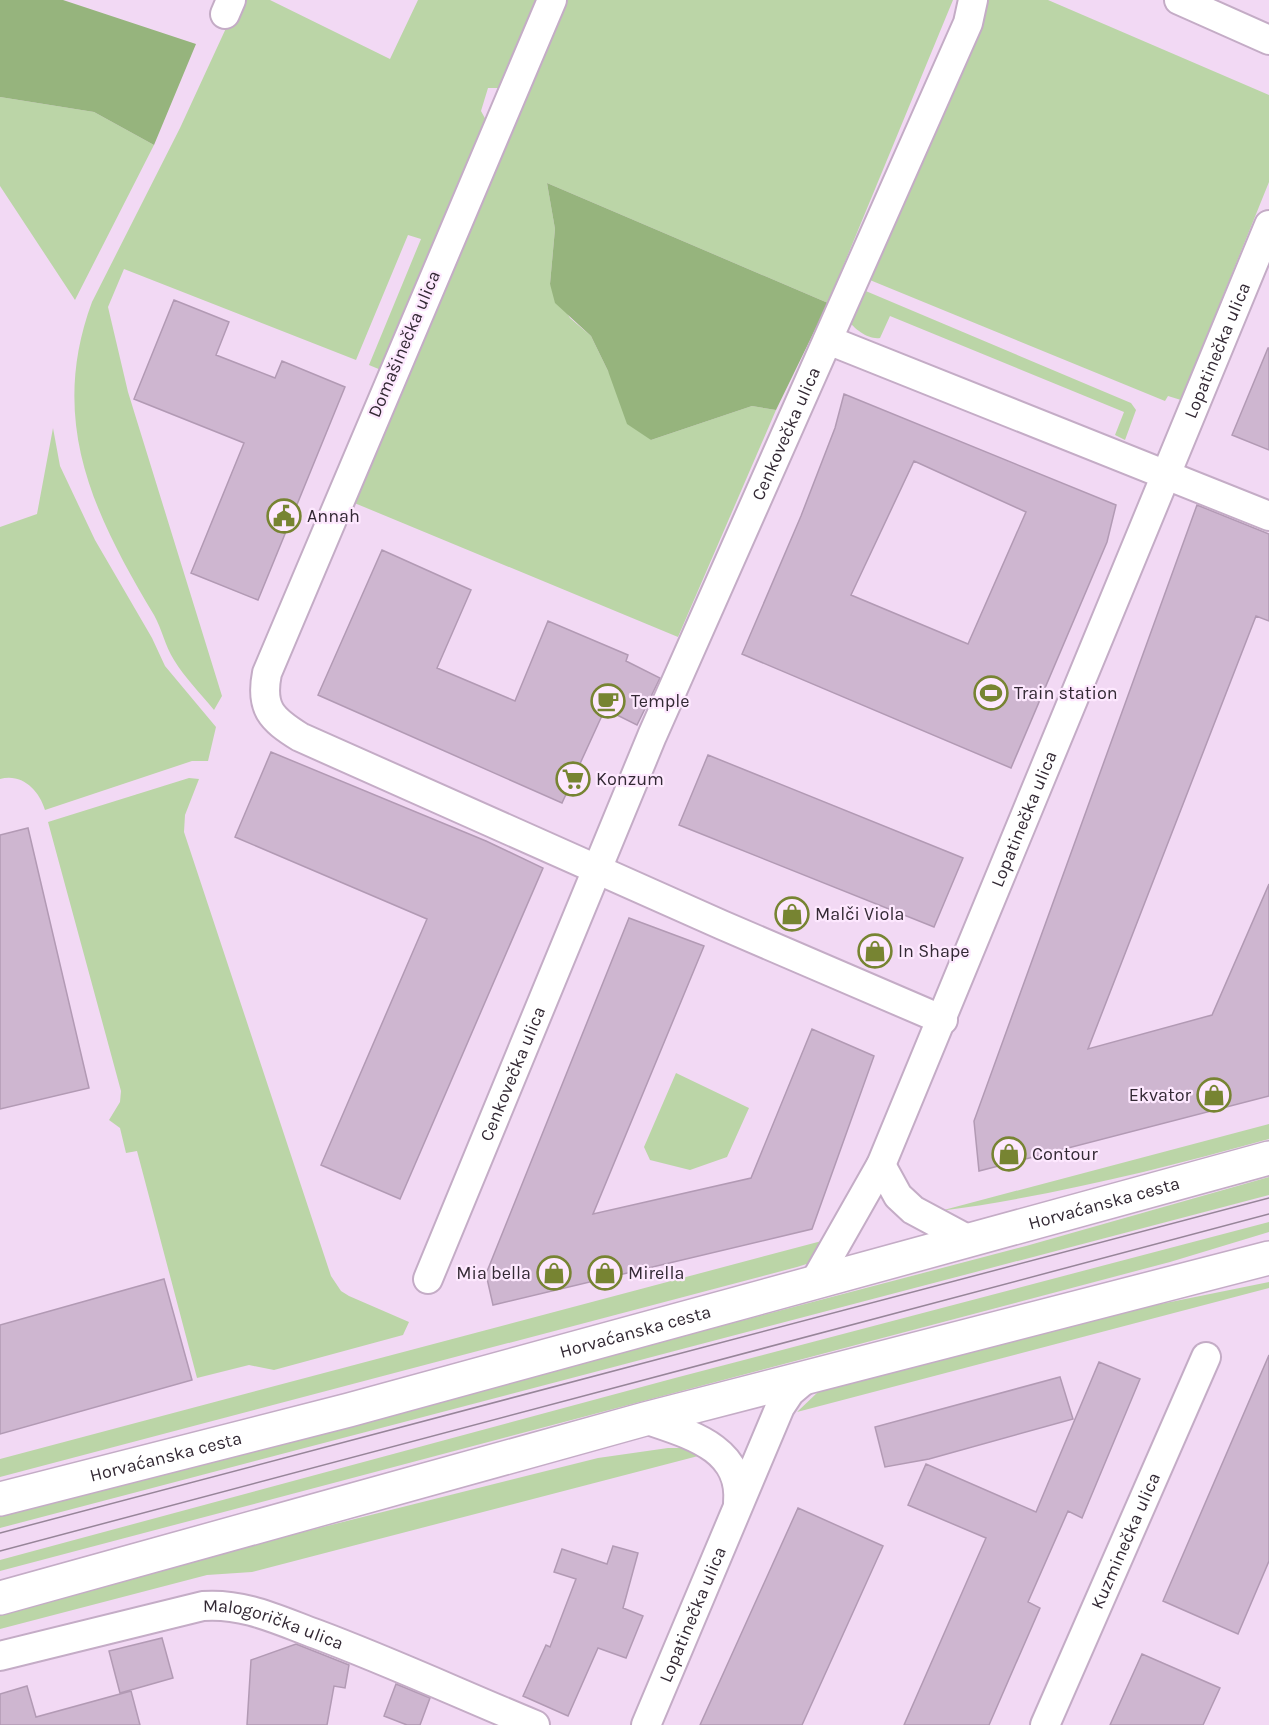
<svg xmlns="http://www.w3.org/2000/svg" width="1269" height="1725" font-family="Karla,sans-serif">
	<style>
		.green { fill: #bbd5a7 }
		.forest { fill: #96b47d }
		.building { fill: #ceb6d0; stroke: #b29ab4; stroke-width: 1.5; fill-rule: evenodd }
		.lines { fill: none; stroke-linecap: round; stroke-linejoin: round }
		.minor-casing { stroke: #c4acc6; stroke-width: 32 }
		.tertiary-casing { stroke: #c4acc6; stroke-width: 36 }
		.minor { stroke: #fff; stroke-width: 28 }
		.tertiary { stroke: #fff; stroke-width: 33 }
		.tram { stroke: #978599; stroke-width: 1.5 }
		.labels { text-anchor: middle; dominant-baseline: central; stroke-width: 4.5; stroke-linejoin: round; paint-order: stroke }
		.street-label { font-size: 18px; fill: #332934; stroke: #fde8fe }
		.poi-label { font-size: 18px; fill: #332934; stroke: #fde8fe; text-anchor: start }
	</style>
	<rect width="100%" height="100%" fill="#f2d9f4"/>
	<path class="green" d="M239,0H270L390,59L418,0H538L501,88H488L481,111L487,122L381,370L369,365L421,239L408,235L356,360L124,269L108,307L128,392L222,696L214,710C201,694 185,678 174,660C165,646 162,629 154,615C93,513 48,421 92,302L180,128Z
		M561,0H953L828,303L547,183L555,229L550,284L570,318L591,336L608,371L651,440L752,406L776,410L678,637L352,502Z
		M983,0H1048L1269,95V182L1181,400L1168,396L1165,401L865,278Z
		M0,97L94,112L154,145L75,300L0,186Z
		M861,289L1131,403L1136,410L1125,440L1115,435L1124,412L890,316L880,338C869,340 854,329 848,320Z
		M53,428L60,466L95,540L152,638L165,666L216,727L208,761H192L45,810C39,790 22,773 0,779V527L37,514Z
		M189,778L199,779L185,815L184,832L331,1276L341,1291L349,1296L409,1322L403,1335L274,1370L249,1365L197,1378L137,1151L126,1153L120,1128L109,1120L120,1102L121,1091L48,822Z
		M676,1073L749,1108L727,1157L690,1170L650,1160L644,1147Z
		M1269,1124V1139C1161,1169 1052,1196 940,1211Z
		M1269,1177V1195L0,1528V1515L1026,1246Z
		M1269,1222V1232L1170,1262L0,1571V1560L675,1378Z
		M833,1238L813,1262L797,1267L0,1477V1459Z
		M1269,1282V1288L797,1412L818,1392L1141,1308Z
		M668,1448H689L702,1455L252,1572L207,1575L0,1629V1608L598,1458Z"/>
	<path class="forest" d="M0,0H63L196,44L154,145L94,112L0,97Z
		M547,183L828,303L776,410L752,406L651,440L627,424L608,371L591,336L555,303L550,284L555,229Z"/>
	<path class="building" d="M174,300L229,322L216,355L275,378L282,361L345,387L258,600L191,573L244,443L134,399Z
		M1268,348H1269V450L1232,435Z
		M844,394L1116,505L1107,542L1011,768L742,654L801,516L835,428ZM914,461L1026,512L968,644L851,595Z
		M1197,505L1269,534V621L1256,616L1088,1049L1212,1015L1269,884V1096L979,1171L974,1121Z
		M382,550L471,590L437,668L515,701L548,621L628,655L626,661L660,678L637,725L605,709L562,803L318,695Z
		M271,752L486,841L543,868L400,1199L321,1165L427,919L235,837Z
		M708,755L963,858L934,927L679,825Z
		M28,828L89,1088L0,1109V835Z
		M629,918L704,946L593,1214L751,1178L812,1029L874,1056L812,1229L493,1305L486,1274Z
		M164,1279L192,1380L0,1434V1325Z
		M1269,1355V1561L1238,1634L1163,1601Z
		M1099,1362L1140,1379L1082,1518L1068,1511L1028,1602L1040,1608L989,1725H904L986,1538L908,1505L926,1464L1036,1512Z
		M1060,1377L1073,1419L929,1459L885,1467L875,1427Z
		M798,1508L883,1546L802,1725H700Z
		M613,1546L638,1553L623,1608L643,1616L626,1658L598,1648L568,1716L523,1696L546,1645L550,1647L576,1579L554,1572L562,1549L607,1564Z
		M162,1638L173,1678L120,1693L109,1651Z
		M296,1644L349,1665L345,1688L334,1686L327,1725H247L251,1660Z
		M1142,1654L1220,1688L1203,1725H1110Z
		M396,1684L430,1698L420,1725H407L384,1716Z
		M27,1686L36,1717L131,1691L140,1725H0V1694Z"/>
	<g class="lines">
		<defs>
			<g id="minor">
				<path d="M552,0L267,673C260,708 271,719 300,737L722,925L943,1020"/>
				<path d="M1179,0L1269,40"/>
				<path d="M225,14L231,0"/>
				<path d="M828,340L1269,516"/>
				<path d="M881,1165L898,1196L913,1210L969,1240"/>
				<path id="s1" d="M428,1279L652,736L968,23L973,0"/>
				<path id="s2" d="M814,1283L881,1165L1269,225"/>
				<path d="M645,1419C688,1434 743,1447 738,1503"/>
				<path id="s3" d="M0,1656L203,1606C244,1603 278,1620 316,1634C391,1662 462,1695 535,1725"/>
				<path id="s4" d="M646,1725L780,1407L790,1392L809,1376"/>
				<path id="s5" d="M1045,1725L1206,1357"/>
			</g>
			<g id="tertiary">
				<path id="s6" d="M0,1499L349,1410L1269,1158"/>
				<path d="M0,1598L645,1419L1269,1258"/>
			</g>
		</defs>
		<use href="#minor" class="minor-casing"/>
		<use href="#tertiary" class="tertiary-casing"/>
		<use href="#minor" class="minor"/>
		<use href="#tertiary" class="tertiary"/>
		<path class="tram" d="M0,1533L1269,1198
			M0,1551L1269,1214"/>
	</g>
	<defs>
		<symbol id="civic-ring" viewBox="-11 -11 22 22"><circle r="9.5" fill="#fde8fe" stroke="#778432" stroke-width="1.5"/><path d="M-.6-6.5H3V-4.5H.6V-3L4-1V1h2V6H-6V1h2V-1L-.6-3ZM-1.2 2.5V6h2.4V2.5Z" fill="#778432"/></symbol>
		<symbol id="stadium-ring" viewBox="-11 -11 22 22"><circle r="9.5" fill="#fde8fe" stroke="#778432" stroke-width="1.5"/><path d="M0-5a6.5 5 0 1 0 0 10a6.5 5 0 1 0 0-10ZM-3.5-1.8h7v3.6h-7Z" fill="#778432"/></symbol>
		<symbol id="cafe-ring" viewBox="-11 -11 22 22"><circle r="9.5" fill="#fde8fe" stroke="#778432" stroke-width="1.5"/><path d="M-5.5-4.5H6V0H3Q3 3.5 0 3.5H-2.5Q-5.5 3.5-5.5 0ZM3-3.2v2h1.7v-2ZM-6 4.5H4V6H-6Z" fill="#778432"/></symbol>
		<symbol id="supermarket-ring" viewBox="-11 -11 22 22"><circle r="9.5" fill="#fde8fe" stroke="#778432" stroke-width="1.5"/><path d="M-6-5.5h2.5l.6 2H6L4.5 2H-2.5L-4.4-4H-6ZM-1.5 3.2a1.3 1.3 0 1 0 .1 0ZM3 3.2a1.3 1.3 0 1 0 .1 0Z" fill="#778432"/></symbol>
		<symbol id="shop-ring" viewBox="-11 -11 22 22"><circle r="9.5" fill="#fde8fe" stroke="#778432" stroke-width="1.5"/><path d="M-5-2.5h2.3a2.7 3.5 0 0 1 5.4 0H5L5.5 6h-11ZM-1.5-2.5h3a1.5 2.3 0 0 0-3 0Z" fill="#778432"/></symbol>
	</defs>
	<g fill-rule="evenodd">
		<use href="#civic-ring" x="265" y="497" width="38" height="38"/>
		<use href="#stadium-ring" x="972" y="674" width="38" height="38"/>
		<use href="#cafe-ring" x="589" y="682" width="38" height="38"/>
		<use href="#supermarket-ring" x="554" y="760" width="38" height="38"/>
		<use href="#shop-ring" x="773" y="895" width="38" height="38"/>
		<use href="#shop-ring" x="856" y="932" width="38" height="38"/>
		<use href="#shop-ring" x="1195" y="1076" width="38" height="38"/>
		<use href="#shop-ring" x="990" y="1135" width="38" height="38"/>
		<use href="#shop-ring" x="535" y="1254" width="38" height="38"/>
		<use href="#shop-ring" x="586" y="1254" width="38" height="38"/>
	</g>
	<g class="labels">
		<g class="street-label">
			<text transform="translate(404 344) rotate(-67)">Domašinečka ulica</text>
			<text stroke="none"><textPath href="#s2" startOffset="1017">Lopatinečka ulica</textPath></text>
			<text stroke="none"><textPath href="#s1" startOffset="918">Cenkovečka ulica</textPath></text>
			<text stroke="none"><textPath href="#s2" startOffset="510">Lopatinečka ulica</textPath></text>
			<text stroke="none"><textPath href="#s1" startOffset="222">Cenkovečka ulica</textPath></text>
			<text stroke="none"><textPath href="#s6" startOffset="1143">Horvaćanska cesta</textPath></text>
			<text stroke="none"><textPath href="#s6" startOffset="657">Horvaćanska cesta</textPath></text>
			<text stroke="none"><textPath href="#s6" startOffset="171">Horvaćanska cesta</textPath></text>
			<text stroke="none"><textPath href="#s5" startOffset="201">Kuzminečka ulica</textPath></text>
			<text stroke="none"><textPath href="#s4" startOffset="120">Lopatinečka ulica</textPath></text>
			<text stroke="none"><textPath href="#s3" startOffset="282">Malogorička ulica</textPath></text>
		</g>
		<g class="poi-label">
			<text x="307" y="516">Annah</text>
			<text x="1014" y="693">Train station</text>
			<text x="631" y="701">Temple</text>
			<text x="596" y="779">Konzum</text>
			<text x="815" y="914">Malči Viola</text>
			<text x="898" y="951">In Shape</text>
			<text x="1191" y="1095" text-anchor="end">Ekvator</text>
			<text x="1032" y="1154">Contour</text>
			<text x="531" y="1273" text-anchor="end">Mia bella</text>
			<text x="628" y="1273">Mirella</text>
		</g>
	</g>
</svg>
